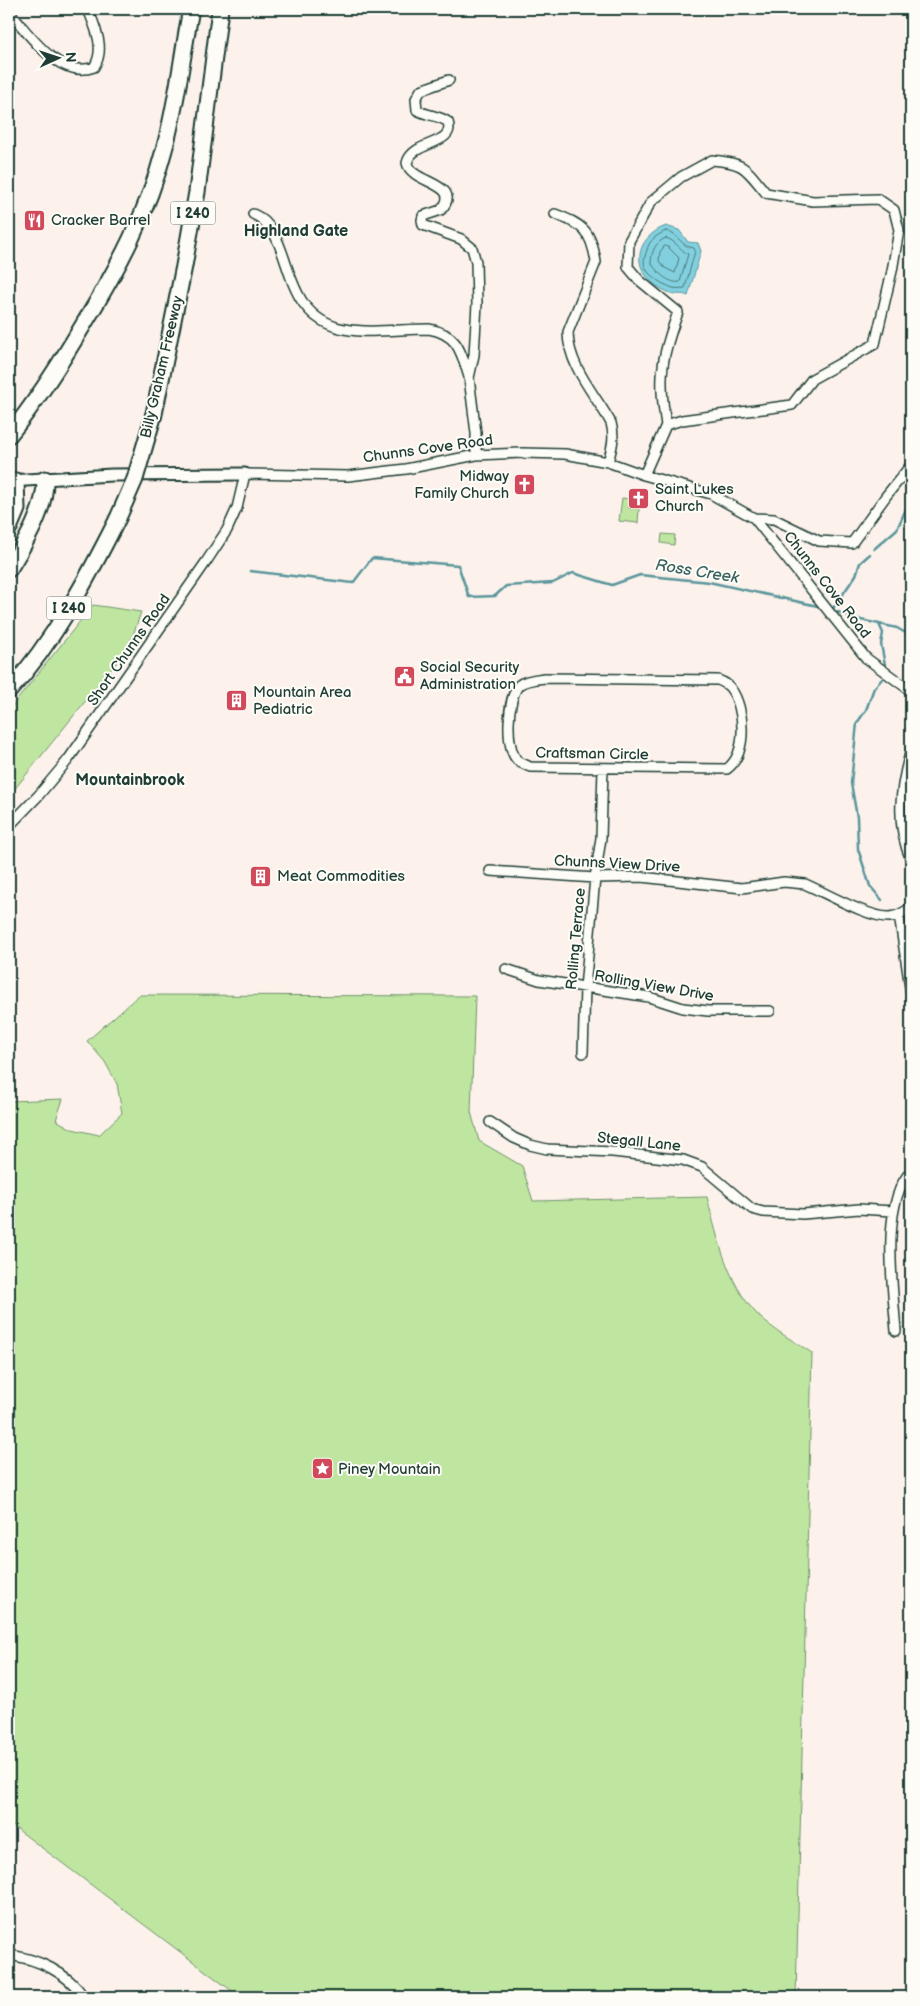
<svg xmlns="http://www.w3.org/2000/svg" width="920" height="2006" font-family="'Balsamiq Sans',sans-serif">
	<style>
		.green { fill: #bfe6a1; stroke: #6f926a }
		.water { fill: #82d0df; stroke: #5a959b }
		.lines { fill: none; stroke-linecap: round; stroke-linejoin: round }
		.shore { stroke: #477878; stroke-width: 1 }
		.stream { stroke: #5a959b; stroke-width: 2.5 }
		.street-casing { stroke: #1f3d34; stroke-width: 12 }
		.secondary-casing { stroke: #1f3d34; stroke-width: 15 }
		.highway-casing { stroke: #1f3d34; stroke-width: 19 }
		.street { stroke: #fdfcf7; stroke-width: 9 }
		.secondary { stroke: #fdfcf7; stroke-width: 11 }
		.highway { stroke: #fdfcf7; stroke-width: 15 }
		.highway-bridge-casing { stroke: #1f3d34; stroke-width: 19; stroke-linecap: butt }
		.highway-bridge { stroke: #fdfcf7; stroke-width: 15 }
		.labels { text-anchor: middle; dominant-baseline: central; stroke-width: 4; stroke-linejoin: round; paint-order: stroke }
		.shield { fill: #fdfcf7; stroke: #62766e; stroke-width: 1 }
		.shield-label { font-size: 14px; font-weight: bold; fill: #1f3d34 }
		.poi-label { font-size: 15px; fill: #1f3d34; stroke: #fdfcf7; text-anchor: start }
		.street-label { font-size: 15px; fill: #1f3d34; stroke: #fdfcf7 }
		.neighbourhood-label { font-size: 16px; font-weight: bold; fill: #1f3d34; stroke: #fdfcf7 }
		.water-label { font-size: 16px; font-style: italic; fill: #38625f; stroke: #fdfcf7 }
	</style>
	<rect width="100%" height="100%" fill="#fcf2eb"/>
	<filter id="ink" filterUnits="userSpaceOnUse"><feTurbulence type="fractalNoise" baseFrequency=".02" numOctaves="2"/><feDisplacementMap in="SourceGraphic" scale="10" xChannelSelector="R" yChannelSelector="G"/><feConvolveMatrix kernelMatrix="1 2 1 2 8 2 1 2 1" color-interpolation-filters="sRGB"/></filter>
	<g filter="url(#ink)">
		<path class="green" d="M622,498L630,499L629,508L639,509L638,523L619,521Z
			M662,534L675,535L674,545L661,543Z
			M93,605L141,612L129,647L9,796V710Z
			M139,995L475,996L471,1112L479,1141L522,1166L533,1201L707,1197C718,1241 729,1290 764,1321C779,1333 797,1343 812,1353L796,1997H240L9,1823V1101L63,1099L56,1120L72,1129L99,1135L122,1113L117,1084L105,1062L87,1041Z"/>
		<path class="water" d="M666,226L679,230L688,242L698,243L701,251L688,296C681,293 680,295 673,294C667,292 657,287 653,283C629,263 640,235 666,226Z"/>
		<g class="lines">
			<path class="shore" d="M666,231C681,235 679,246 694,248L695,251L685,288C681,288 677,289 673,288C662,284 645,275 644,262C644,259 646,253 647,250C649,240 657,235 666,231Z
				M666,238C675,240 680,250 688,254L680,282C669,284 656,272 651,262C652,251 655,242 666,238Z
				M665,246L668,247L679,258L675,273L665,268L659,261L660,252Z"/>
			<path class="stream" d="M874,549L897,529L911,498
				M250,571L353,583L372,558L458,565L469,597L495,596L506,586L553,583L573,573L612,585L640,575L709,582L822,607
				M832,610L861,620L897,628L911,636
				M832,610L856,575L860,563L870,554
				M879,624L883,633L881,644L885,665
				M882,679L874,688L866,710L857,723L851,783L857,817L858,849L870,886L882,900"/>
			<defs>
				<path id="street" d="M9,12C30,34 58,80 94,67C106,49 95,27 88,9
					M449,80L421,90L416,99L417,110C427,116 439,115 448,122C456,146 412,140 407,163C411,184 465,183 441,210L423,216L422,220L423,225L461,239L472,248L476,262L477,304L474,355L469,378L476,433V455
					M712,160C746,163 745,168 766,193L813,201L878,199L894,210L899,230L892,271L875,344L812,379L792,405L682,420L666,425C663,406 660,385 663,366C665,347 672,330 678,312L639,280L628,267L629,241L651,202L681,177Z
					M253,214C297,232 275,315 344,329C371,334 401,329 429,329C458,334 461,352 469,377
					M555,214C583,225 591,230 596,262L568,332C568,366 595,394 611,423C615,437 612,448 608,462
					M644,475L666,425
					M754,518L774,519L819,541L852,543L886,496L911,465
					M545,678L718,680C723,682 728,684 731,689C745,708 748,753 727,769L530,767C526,765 520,763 517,760C505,747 507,698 519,685C525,680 537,679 545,678Z
					M911,750C900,788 895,823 911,860
					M9,826L38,796L68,760L206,562L227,530L237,508L245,474L348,476L406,469L476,455L522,453L565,454L608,462L644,475L711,494L754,518L866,658L911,691
					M490,871L595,878L641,877L742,888L784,882L805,884C826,893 869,918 890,917C898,916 905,912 911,907
					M899,915L911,994
					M506,969L539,980L649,997L683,1008L708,1011H770
					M583,1053L585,988L595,878L601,838L603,768
					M490,1122L514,1138L530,1145L547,1149L613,1152L683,1160L702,1167L752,1209L763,1212L803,1214L859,1209L893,1211
					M896,1331C893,1288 880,1204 911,1171
					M9,1955C38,1959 67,1972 84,1997"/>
				<path id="secondary" d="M9,481L112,475L245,474"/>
				<path id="highway" d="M154,414L184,266L197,192L220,9
					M9,435C38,400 62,361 85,322C118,268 148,212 164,150C177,104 182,56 191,9
					M9,528L17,509L16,481
					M9,569C25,543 46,510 45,479
					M9,691C54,641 88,578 118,518"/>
			</defs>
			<use href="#street" class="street-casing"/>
			<use href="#secondary" class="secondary-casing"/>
			<use href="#highway" class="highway-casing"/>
			<use href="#street" class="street"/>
			<use href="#secondary" class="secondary"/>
			<use href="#highway" class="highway"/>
			<defs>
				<path id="highway-bridge" d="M118,518L135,479L154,414"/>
			</defs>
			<use href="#highway-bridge" class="highway-bridge-casing"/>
			<use href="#highway-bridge" class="highway-bridge"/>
		</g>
	</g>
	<defs>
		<symbol id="restaurant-square" viewBox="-11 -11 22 22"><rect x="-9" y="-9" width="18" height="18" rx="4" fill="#d1495b" stroke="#fdfcf7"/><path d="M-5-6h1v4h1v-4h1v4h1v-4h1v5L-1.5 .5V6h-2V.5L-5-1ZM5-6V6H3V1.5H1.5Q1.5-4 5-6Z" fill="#fff"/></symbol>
		<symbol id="church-square" viewBox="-11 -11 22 22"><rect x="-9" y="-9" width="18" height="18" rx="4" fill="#d1495b" stroke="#fdfcf7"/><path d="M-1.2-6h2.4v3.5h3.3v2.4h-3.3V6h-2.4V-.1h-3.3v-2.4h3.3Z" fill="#fff"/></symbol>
		<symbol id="civic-square" viewBox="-11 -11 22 22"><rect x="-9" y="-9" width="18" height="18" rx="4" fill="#d1495b" stroke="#fdfcf7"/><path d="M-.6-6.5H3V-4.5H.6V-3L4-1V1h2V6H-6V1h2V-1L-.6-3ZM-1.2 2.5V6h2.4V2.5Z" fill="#fff"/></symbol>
		<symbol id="building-square" viewBox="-11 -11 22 22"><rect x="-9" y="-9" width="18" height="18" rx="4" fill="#d1495b" stroke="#fdfcf7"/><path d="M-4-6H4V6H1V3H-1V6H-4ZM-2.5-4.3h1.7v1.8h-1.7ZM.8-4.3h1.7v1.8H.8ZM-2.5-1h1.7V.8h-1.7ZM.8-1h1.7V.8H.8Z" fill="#fff"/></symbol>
		<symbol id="sight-square" viewBox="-11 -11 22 22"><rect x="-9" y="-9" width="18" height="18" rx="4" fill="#d1495b" stroke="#fdfcf7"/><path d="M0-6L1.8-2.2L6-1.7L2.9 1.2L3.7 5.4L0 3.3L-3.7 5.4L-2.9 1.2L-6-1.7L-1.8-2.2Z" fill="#fff"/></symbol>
	</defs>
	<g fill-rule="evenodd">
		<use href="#restaurant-square" x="22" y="208" width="25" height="25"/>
		<use href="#church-square" x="512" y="472" width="25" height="25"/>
		<use href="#church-square" x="626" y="486" width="25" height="25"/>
		<use href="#civic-square" x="392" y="664" width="25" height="25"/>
		<use href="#building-square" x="224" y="688" width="25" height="25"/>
		<use href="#building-square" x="248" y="864" width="25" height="25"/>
		<use href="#sight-square" x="310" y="1456" width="25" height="25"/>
	</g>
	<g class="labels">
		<g class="shield">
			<rect x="170.5" y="201.5" width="45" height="23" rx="4"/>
			<rect x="46.5" y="596.5" width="45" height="23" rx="4"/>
		</g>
		<g class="shield-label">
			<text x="193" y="213">I 240</text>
			<text x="69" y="608">I 240</text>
		</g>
		<g class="poi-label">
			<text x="51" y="220">Cracker Barrel</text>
			<text x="509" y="476" text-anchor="end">Midway<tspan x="509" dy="17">Family Church</tspan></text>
			<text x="655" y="489">Saint Lukes<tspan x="655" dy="17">Church</tspan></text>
			<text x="420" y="667">Social Security<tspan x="420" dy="17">Administration</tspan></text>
			<text x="253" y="692">Mountain Area<tspan x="253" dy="17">Pediatric</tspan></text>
			<text x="277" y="876">Meat Commodities</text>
			<text x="338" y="1469">Piney Mountain</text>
		</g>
		<g class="street-label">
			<text transform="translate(162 367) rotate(-77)">Billy Graham Freeway</text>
			<text transform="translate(428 449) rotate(-8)">Chunns Cove Road</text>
			<text transform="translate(827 585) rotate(52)">Chunns Cove Road</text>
			<text transform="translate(129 650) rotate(-55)">Short Chunns Road</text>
			<text transform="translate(592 754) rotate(1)">Craftsman Circle</text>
			<text transform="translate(617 864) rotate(3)">Chunns View Drive</text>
			<text transform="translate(576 939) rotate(-85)">Rolling Terrace</text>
			<text transform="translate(654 986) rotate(10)">Rolling View Drive</text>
			<text transform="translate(639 1142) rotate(6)">Stegall Lane</text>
		</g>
		<g class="neighbourhood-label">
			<text x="296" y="231">Highland Gate</text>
			<text x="130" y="780">Mountainbrook</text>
		</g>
		<g class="water-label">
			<text transform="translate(697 572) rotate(9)">Ross Creek</text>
		</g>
	</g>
	<rect width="920" height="2006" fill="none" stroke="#fdfcf7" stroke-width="30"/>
	<rect x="15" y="15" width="890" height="1976" fill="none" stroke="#1f3d34" stroke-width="2" filter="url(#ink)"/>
	<g transform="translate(58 58) rotate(87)" stroke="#fdfcf7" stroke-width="4" paint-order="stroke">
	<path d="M0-4L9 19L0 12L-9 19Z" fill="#1f3d34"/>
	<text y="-8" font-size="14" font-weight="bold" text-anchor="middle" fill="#1f3d34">N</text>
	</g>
</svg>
